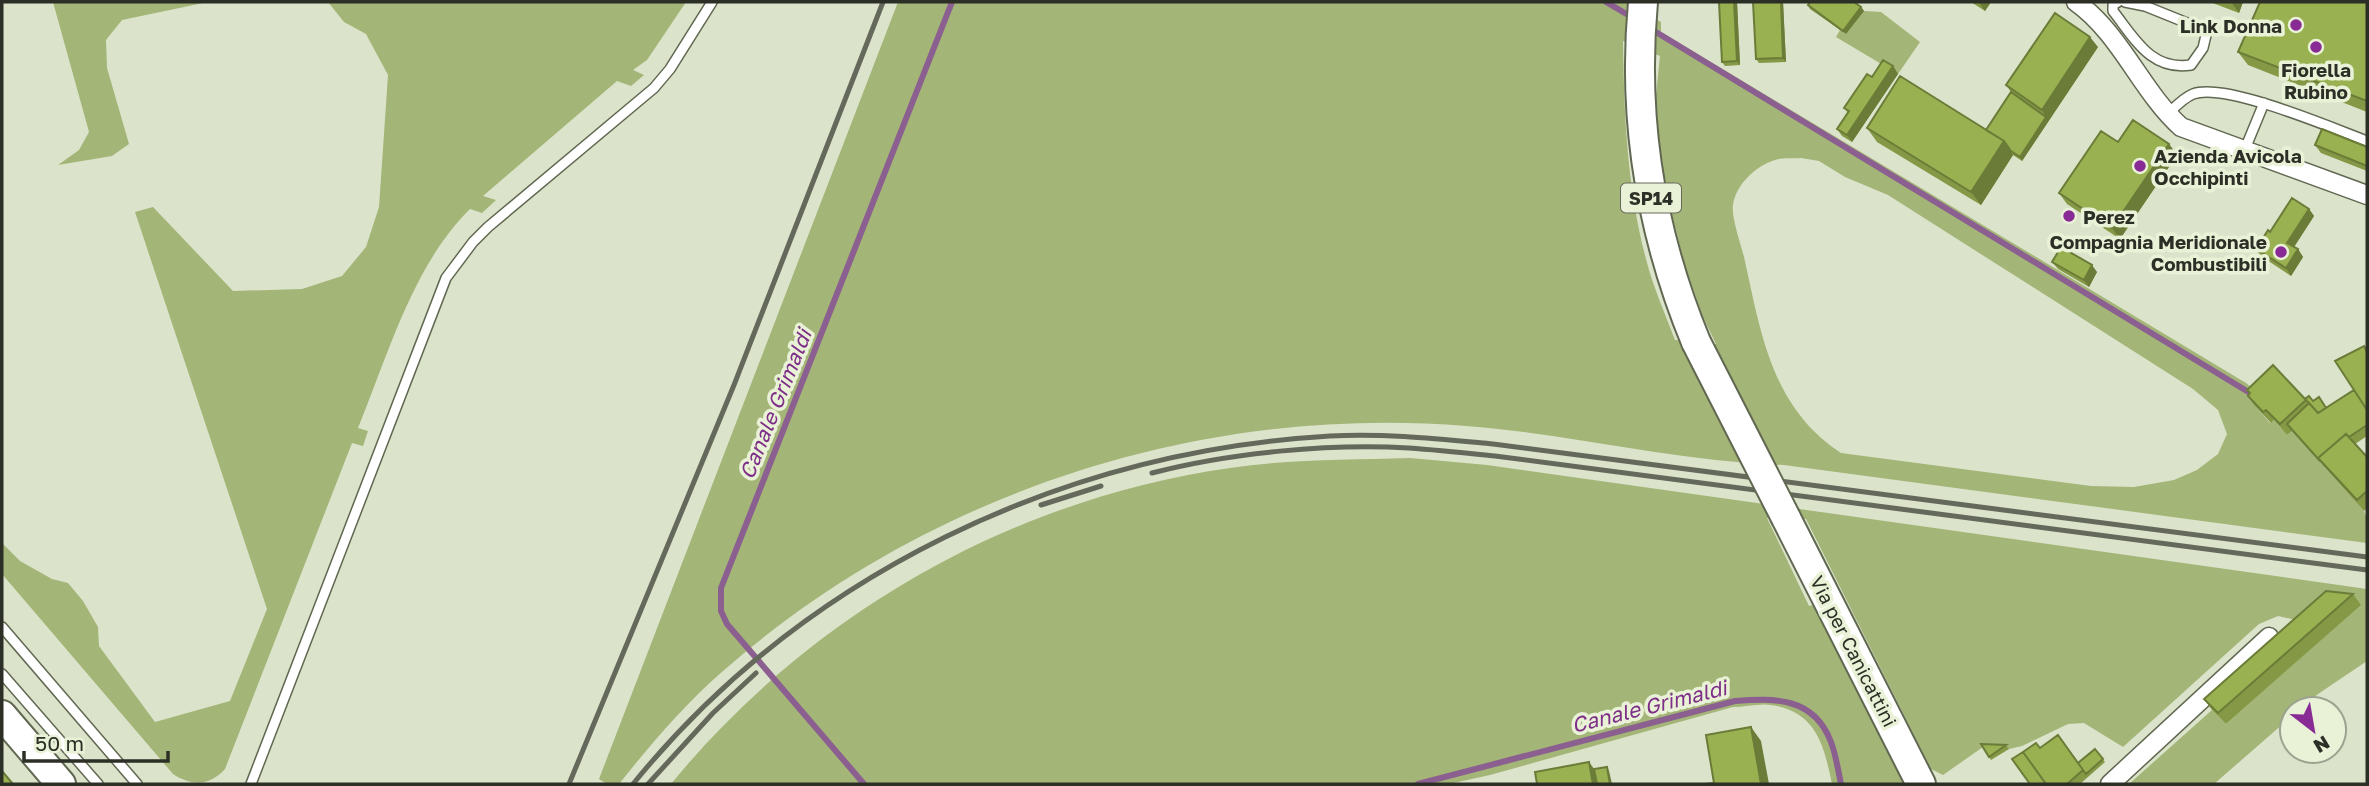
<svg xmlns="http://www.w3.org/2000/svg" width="2369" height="786" font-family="'Golos Text',sans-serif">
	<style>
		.green { fill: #a4b578; fill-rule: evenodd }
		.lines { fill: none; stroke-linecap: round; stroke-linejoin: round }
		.stream { stroke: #8b5f8f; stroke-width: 6 }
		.lane-casing { stroke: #616851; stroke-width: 12 }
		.street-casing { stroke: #616851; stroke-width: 21 }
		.primary-casing { stroke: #616851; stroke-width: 32 }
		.lane { stroke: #fff; stroke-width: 9 }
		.street { stroke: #fff; stroke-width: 18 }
		.primary { stroke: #fff; stroke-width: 28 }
		.rail { stroke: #65695b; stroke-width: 5 }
		.primary-bridge-casing { stroke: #616851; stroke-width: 32; stroke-linecap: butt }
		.primary-bridge { stroke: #fff; stroke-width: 28 }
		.wall { fill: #849845 }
		.shaded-wall { fill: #6b7c38 }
		.building { fill: #99b150; stroke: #6b7c38; stroke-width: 2 }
		.poi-dot { fill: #892b95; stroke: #e9f1d7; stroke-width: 2.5 }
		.labels { text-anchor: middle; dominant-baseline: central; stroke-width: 7; stroke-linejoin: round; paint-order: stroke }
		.shield { fill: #e9f1d7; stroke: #65695b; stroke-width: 2 }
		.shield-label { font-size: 18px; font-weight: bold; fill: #2c2f26 }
		.poi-label { font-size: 19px; font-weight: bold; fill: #2c2f26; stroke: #e9f1d7; text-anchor: end }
		.street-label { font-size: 19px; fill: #2c2f26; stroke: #e9f1d7 }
		.water-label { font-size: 21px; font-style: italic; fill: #7d2e87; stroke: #e9f1d7 }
	</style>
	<rect width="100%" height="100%" fill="#dbe3ca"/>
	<path class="green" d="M53,2H208L122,20L106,40L107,68L129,144L112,156L58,165L79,150L89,132Z
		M328,2H686L647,60L633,70L644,75L631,86L617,81L483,196L496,200L482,213L470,209C413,265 388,355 358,428L368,431L363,446L352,443L225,769C210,786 191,786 173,774L2,574V543L20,561L52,579L68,583L83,601L98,627L99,646L155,722L230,701L267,609L135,212L153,207L233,291L302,289L342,276L366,247L379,207L388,75L366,34L344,22Z
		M898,2H1625L1661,22V32L2246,383L2260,395L2256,407L2270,423L2274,420L2287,435L2292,431L2364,511L2367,519V543L1784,465C1677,462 1572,434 1466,426C1199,404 924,494 723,671C684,705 651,744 619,784H607L599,779ZM1623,41L1660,56L1655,105L1661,172L1685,266L1703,317L1716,344L1675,340C1665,313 1653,287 1646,259C1627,187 1624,114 1623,41ZM1801,158L1819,161L1845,177L1888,195L2193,389L2218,410L2227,434L2218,454L2197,470L2174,480L2134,487L2091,486L1841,453C1771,407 1761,333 1744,257C1741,245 1731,216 1733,205C1736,184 1756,166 1775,160C1782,157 1793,159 1801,158Z
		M1864,11L1881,12L1920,42L1898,74L1836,37L1840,30L1846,34Z
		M1410,458L1487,465L2367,589V661L2318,694L2300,709H2292V716L2214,784H2129L2212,710L2226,724L2360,605L2310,623L2278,616L2259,624L2123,747L2084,723L2068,724L2022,746L2009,749L1983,747L1943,775L1931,769L1806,519L1767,518L1809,606L1816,604L1907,784H1832C1824,746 1817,712 1771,705C1760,703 1745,707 1733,707L1490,775L1449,784H671C810,614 1012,499 1230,468C1290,459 1350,460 1410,458Z"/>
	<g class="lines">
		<path class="stream" d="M1606,2L1635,19
			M1651,29L2250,393
			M864,784L727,624L721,611V588L952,2
			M1418,784L1735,701C1775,698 1814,697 1831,742C1836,755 1838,770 1841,784"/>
		<defs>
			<path id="lane" d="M2118,2L2113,5V11C2135,39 2151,71 2191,65L2203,48L2207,31L2145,6L2125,2
				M2168,114C2175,107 2183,98 2193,94C2225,82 2332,128 2367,141
				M2245,149L2264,103
				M2,627L137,784
				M2,674L98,784
				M251,784L446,278L473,242L488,227L654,88L670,69L712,2"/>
			<path id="street" d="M2076,2C2121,34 2141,91 2181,127L2367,195
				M2110,784L2269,637"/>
			<path id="primary" d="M1643,2C1632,119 1651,233 1696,342
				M1786,518L1921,784
				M2,715L61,784"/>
		</defs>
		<use href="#lane" class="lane-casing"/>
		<use href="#street" class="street-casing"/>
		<use href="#primary" class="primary-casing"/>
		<use href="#lane" class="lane"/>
		<use href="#street" class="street"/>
		<use href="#primary" class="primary"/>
		<path class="rail" d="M1152,473C1228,453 1331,443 1409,448C1438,450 1466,453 1495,456L2367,570
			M1041,505L1101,486
			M569,784L734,385L883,2
			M633,784C804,574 1061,452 1330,436C1384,433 1439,439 1493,444L2367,557
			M648,784L713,713L756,673"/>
		<defs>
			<path id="primary-bridge" d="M1696,342L1786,518"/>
		</defs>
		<use href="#primary-bridge" class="primary-bridge-casing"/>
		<use href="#primary-bridge" class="primary-bridge"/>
	</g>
	<path class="wall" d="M1719,2H1737L1740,65L1725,66L1722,62Z
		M1753,2H1783L1786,62L1759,63L1756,59Z
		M1971,2H1991L1985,11Z
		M2210,2H2243L2239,13Z
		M2367,2V112L2248,65L2238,52Z
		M1808,5L1861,7L1864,11L1846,34L1810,9Z
		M2098,47L2022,161L2013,155L1981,205L1877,142L1867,128L1986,130L2011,92L2006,85Z
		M1893,66L1898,74L1852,142L1842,136L1837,129L1848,113L1844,108L1872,77Z
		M2118,142L2169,144L2177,155L2120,239L2067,204L2059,193Z
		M2315,145L2367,147V171L2321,153Z
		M2309,209L2314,216L2294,247L2298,249L2303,257L2291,276L2261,256L2256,249L2270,232Z
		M2052,262L2097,272L2089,287L2058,269Z
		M2367,351V436L2355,444L2367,457V508L2364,511L2292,431L2287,435L2274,420L2271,423L2255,406L2248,396L2250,394L2247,390L2313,401L2326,408L2355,390Z
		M2353,594L2361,605L2226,724L2212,710L2204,699Z
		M1981,744L2006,745L2009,749L1991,760Z
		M2040,748L2078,763L2095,749L2105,762L2080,784H2030Z"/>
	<path class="shaded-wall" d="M1734,2H1737L1740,65L1737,61Z
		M1781,2H1783L1786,62L1783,58Z
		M1981,2H1991L1985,11L1980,4Z
		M2231,2H2243L2239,13Z
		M1861,7L1864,11L1846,34L1843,31Z
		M2090,37L2098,47L2022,161L2020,157L2046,117L2042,110Z
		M1893,66L1898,74L1852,142L1847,135Z
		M2004,141L2013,155L1981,205L1971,192Z
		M2169,144L2177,155L2120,239L2112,228Z
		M2309,209L2314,216L2292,250L2287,243Z
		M2298,249L2303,257L2291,276L2286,268Z
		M2092,265L2097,272L2089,287L2084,280Z
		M1751,727L1761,741L1769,784H1761Z
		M1589,762L1597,773L1599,784H1593Z
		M1607,767L1609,771L1612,784H1610Z"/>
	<path class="building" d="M1719,2H1734L1737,61L1722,62Z
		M1753,2H1781L1783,58L1756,59Z
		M1810,2H1854L1861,7L1843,31L1808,5Z
		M2260,2H2367V101L2238,52Z
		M2055,13L2090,37L2042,110L2006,85Z
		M1883,60L1893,66L1847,135L1837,129L1849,111L1844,108L1867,74L1872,77Z
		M1900,76L2004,141L1971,192L1867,128Z
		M2011,92L2046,117L2020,157L2011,151L2004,141L1986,130Z
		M2133,120L2169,144L2112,228L2059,193L2101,131L2118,142Z
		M2322,129L2367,147V166L2315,145Z
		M2292,198L2309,209L2287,243L2298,249L2286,268L2256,249L2268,230L2270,232Z
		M2061,247L2092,265L2084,280L2052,262Z
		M2364,346L2367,352V410L2335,361Z
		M2273,365L2306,400L2280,424L2266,410L2263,412L2248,396L2250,393L2247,390Z
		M2354,390L2367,410V425L2349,437L2346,434L2318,458L2320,461L2287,424L2309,403L2318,413Z
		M2309,396L2313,401L2319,397L2326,408L2318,413L2305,399Z
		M2346,434L2367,457V491L2357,500L2318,458Z
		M2326,591L2353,594L2218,713L2204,699Z
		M1751,727L1761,784H1705L1714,783L1706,735Z
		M2058,735L2083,770L2067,784H2046L2023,752L2036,743L2040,748Z
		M1981,744L2006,745L1989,757Z
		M2095,749L2103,759L2086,774L2078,763Z
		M2023,752L2046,784H2030L2012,759Z
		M1589,762L1593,784H1537L1535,772Z
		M1607,767L1610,784H1597L1594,769Z
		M2,771L13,784H2Z"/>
	<g class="poi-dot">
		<circle cx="2296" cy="25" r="7"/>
		<circle cx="2316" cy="47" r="7"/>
		<circle cx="2140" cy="166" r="7"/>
		<circle cx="2069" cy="216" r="7"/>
		<circle cx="2281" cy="252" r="7"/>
	</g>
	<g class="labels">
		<rect class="shield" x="1621" y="183.5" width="60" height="29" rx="5"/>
		<g class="shield-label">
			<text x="1651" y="198">SP14</text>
		</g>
		<g class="poi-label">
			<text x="2282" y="25">Link Donna</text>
			<text x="2316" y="69" text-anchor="middle">Fiorella<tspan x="2316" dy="22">Rubino</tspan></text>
			<text x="2154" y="155" text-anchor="start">Azienda Avicola<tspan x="2154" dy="22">Occhipinti</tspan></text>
			<text x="2083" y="216" text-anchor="start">Perez</text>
			<text x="2267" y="241">Compagnia Meridionale<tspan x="2267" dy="22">Combustibili</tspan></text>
		</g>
		<g class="street-label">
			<text transform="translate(1854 651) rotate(63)">Via per Canicattini</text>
		</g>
		<g class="water-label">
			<text transform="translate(775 404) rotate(-68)">Canale Grimaldi</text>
			<text transform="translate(1649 706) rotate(-14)">Canale Grimaldi</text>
		</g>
	</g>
	<rect width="2369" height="786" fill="none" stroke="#2c2f26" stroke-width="7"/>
	<g transform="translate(2313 730) rotate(149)"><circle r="33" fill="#e9f1d7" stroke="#9da390" stroke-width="2"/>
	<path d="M0-5L12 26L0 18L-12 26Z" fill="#892b95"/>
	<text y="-10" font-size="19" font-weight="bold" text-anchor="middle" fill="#2c2f26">N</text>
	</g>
	<path d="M24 751v10h144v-10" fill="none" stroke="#2c2f26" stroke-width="3.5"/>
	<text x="35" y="751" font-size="21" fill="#2c2f26" stroke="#e9f1d7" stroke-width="5" paint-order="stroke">50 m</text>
</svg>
